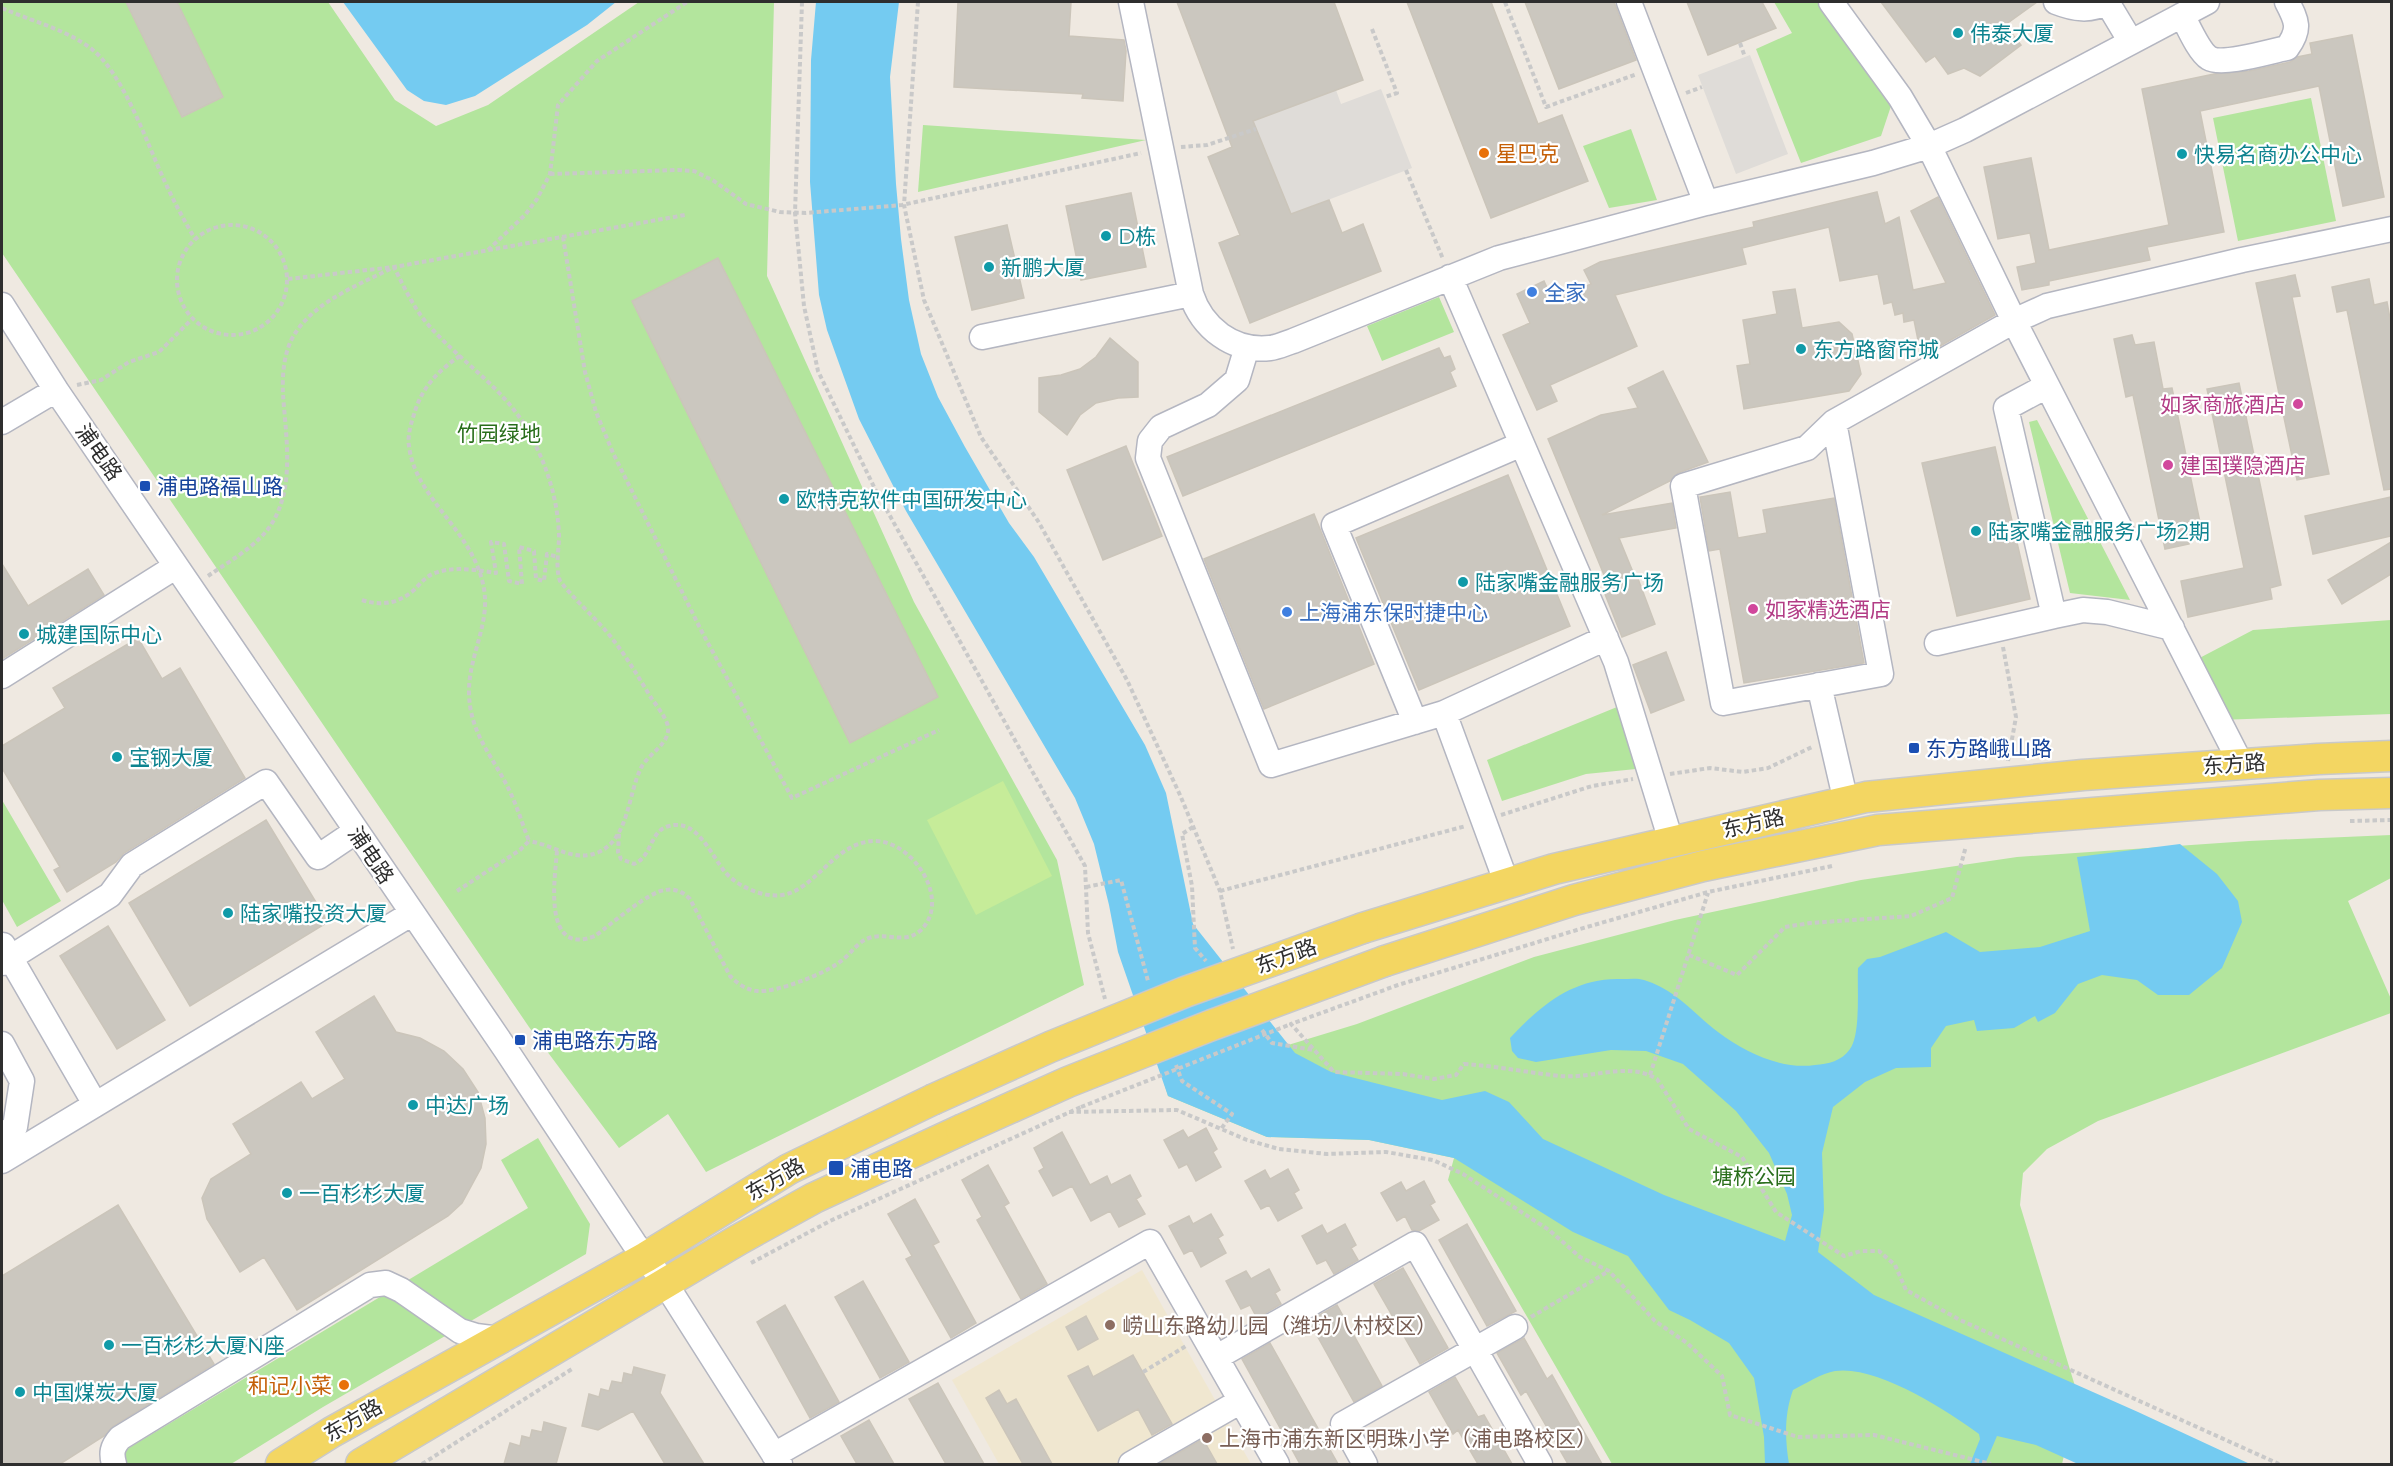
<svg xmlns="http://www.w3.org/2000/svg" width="2393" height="1466" font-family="Montserrat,'Noto Sans SC',sans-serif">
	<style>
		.education { fill: #f0e7d0 }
		.green { fill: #b3e59d }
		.pitch { fill: #c6ec99 }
		.plaza { fill: #dfdcd8 }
		.water { fill: #74cbf1 }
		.building { fill: #cbc7bf; stroke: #cbc5ba; stroke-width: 1.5 }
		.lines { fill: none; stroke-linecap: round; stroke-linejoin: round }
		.minor-casing { stroke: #b4b6c1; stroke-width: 27 }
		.major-casing { stroke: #c9c9c9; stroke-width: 33 }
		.path { stroke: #c9c9c9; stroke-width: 4; stroke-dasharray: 4.5 3; stroke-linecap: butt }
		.minor { stroke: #fff; stroke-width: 24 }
		.major { stroke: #f3d662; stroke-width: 30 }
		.major-bridge-casing { stroke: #c9c9c9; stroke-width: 33; stroke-linecap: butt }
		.path-bridge { stroke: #c9c9c9; stroke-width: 4; stroke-dasharray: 4.5 3; stroke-linecap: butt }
		.major-bridge { stroke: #f3d662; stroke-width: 30 }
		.culture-dot { fill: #0f9aa8; stroke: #fff; stroke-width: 2 }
		.food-dot { fill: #e8710a; stroke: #fff; stroke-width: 2 }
		.shop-dot { fill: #3f7fe0; stroke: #fff; stroke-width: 2 }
		.hotel-dot { fill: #d1479c; stroke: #fff; stroke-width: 2 }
		.transit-dot { fill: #1a4fb4; stroke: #fff; stroke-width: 2 }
		.education-dot { fill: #8d6e63; stroke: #fff; stroke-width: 2 }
		.labels { text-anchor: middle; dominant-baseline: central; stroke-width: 4.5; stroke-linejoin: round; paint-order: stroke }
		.culture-label { font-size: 21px; fill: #0d838f; stroke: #fff; text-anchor: start }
		.food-label { font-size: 21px; fill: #c56008; stroke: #fff; text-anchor: start }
		.shop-label { font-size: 21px; fill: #366cbe; stroke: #fff; text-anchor: start }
		.hotel-label { font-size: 21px; fill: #b23c85; stroke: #fff; text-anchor: start }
		.park-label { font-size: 21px; fill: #296e1b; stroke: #fff }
		.street-label { font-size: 21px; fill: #2e2e2e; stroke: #fff }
		.transit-label { font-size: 21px; fill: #164399; stroke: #fff; text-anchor: start }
		.education-label { font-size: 21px; fill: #785e54; stroke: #fff; text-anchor: start }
	</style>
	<rect width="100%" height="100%" fill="#efe9e1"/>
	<path class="education" d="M1142,1270L1251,1464H999L952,1380Z"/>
	<path class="green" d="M2,2H328L395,100L436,126L488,105L639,2H774L767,276L914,602L1057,860L1084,985L706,1172L668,1114L619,1148L529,1027L2,253Z
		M1774,2H1818L1891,106L1881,136L1801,163L1756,49L1792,33Z
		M2311,98L2336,221L2238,241L2213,118Z
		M923,125L1146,140L918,192Z
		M1631,129L1657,200L1609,208L1583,146Z
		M1439,297L1454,332L1382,361L1367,326Z
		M2037,420L2130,600L2070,593L2029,422Z
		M2391,620V714L2219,720L2190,663L2253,630Z
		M1617,707L1636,769L1586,774L1502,801L1487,760Z
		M2,800L61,901L17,927L2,900Z
		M2391,835V878L2348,901L2391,999V1013L2098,1121L2047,1149L2023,1173L2020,1205L2078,1396L2062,1464H1612L1448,1180L1454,1158L1369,1140L1267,1137L1168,1096L1164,1083L1357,1024L1534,957L1675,920L1861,880L2017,857L2249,841Z
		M538,1138L590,1224L586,1254L323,1407L231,1464H102L528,1208L501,1160Z"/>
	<path class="pitch" d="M1003,781L1052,876L976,915L927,820Z"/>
	<path class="plaza" d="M1750,55L1788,154L1736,174L1698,75Z
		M1381,89L1412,168L1291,214L1253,121L1336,90L1341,104Z"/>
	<path class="water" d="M343,2H616L587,25L475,96L446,105L424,101L407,90Z
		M816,2H899L890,77L896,184L901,239L909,300L921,354L938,397L965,447L1009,523L1034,557L1145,745L1166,793L1193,924L1295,1053L1331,1072L1442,1100L1485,1091L1509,1102L1543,1139L1664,1195L1785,1241L1792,1215L1787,1194L1769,1153L1736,1111L1683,1064L1646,1051L1611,1050L1536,1062L1518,1058L1512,1051L1510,1038C1541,1005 1574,977 1622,979C1629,979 1638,978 1644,980C1675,989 1694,1014 1718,1032C1745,1052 1781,1070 1815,1065C1828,1064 1842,1061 1850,1049C1861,1034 1857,987 1858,968L1867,959L1880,957L1946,932L1980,952L2040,947L2090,931L2077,857L2180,844L2217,874L2238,901L2242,922L2222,968L2189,995H2158L2137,980L2102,975L2078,984L2055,1013L2038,1022L2035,1016L2014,1028L1977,1031L1974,1020L1946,1026L1931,1048V1067L1896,1068L1865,1082L1833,1107L1822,1153L1824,1210L1818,1252L1874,1295L2138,1412L2250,1464H2078L2036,1445L1997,1436L1985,1464H1970L1980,1439L1979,1434C1946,1410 1877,1365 1835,1371C1822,1373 1805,1384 1793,1390C1784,1415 1785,1439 1789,1464H1765L1764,1437L1754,1378L1729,1343L1690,1320L1669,1310L1628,1256L1573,1232L1454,1158L1369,1140L1267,1137L1168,1096L1118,952L1109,905L1094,844L1075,798L906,511L859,419L827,330L819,295L810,182L811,60Z"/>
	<path class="building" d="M126,2H177L223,97L182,117Z
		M958,2H1071L1069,36L1124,40L1126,51L1123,101L1082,98L1083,94L954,87Z
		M1177,2H1334L1363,80L1253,121L1291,214L1329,200L1342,233L1363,224L1381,271L1250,323L1219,243L1240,235L1208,157L1232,147Z
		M1407,2H1491L1538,124L1562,115L1588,181L1491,218Z
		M1525,2H1614L1636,60L1559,89Z
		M1687,2H1762L1776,28L1708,55Z
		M1881,2H2037L2005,25L2021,45L1980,76L1964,68L1948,74L1935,56L1926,62Z
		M2352,35L2384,197L2343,206L2319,86L2200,111L2224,232L2147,247L2150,260L2049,281V285L2022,290L2017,267L2036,263L2030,233L1998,239L1984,167L2031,158L2049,250L2169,225L2142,89L2214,74L2249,71L2290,62L2297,57L2312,54L2310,43Z
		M1877,192L1885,224L1899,217L1913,290L1946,283L1911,211L1938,197L1995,315L1940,346L1920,350L1914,320L1904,322L1903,313L1895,315L1892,302L1884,304L1878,274L1840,281L1829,227L1742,248L1746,264L1615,295L1637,346L1550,385L1557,401L1537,410L1503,335L1530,323L1517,294L1544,281L1553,301L1591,284L1584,270L1600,262L1754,227L1753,222Z
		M1131,193L1146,267L1081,280L1066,206Z
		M1007,225L1024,298L972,310L955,237Z
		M718,258L938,697L850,743L632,301Z
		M2295,275L2300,296L2292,297L2329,474L2297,480L2256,283Z
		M2369,279L2374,305L2387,302L2391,324V489L2384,490L2347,310L2337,312L2332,287Z
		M1795,289L1802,328L1839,322L1852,334L1861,374L1849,391L1744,409L1737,366L1750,364L1743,320L1777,314L1773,292Z
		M2132,335L2135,345L2154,342L2163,389L2172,388L2202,532L2187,535L2189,544L2165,549L2133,395L2126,397L2114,339Z
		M1110,338L1138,362V397L1118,398L1096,403L1080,415L1067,435L1039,412V378L1061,375L1080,369L1096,357Z
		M1439,348L1444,358L1450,356L1455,369L1450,372L1456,386L1183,496L1167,457Z
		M1663,371L1708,462L1678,473L1670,481L1602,515L1672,503L1676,528L1619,538L1635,577L1637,576L1655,624L1622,637L1603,589L1609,587L1548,439L1601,415L1638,408L1628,388Z
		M2239,383L2281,585L2270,588L2272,599L2188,617L2181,581L2244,568L2207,389Z
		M1126,446L1162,536L1103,560L1067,470Z
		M1995,447L2030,599L1957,616L1922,463Z
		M1508,475L1570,626L1419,690L1356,538Z
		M1730,492L1738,538L1767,533L1763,510L1834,498L1864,663L1744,683L1720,549L1709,551L1700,497Z
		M2391,497V536L2313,554L2305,516Z
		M1314,514L1374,664L1264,709L1204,559Z
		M2391,542V574L2342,604L2328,580Z
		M2,564L28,606L88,569L104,595L2,659Z
		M138,638L162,679L180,668L245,778L124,853L116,862L67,892L54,870L60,867L2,768V746L65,708L53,688Z
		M1666,652L1684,700L1651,713L1633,665Z
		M266,820L328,922L190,1006L129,903Z
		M108,926L165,1020L117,1049L60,956Z
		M374,996L396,1032L420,1038L444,1051L463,1069L478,1092L485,1118L486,1144L481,1168L462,1203L448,1216L297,1310L264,1257L240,1272L207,1219L202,1198L211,1179L251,1154L233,1124L301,1082L312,1099L345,1079L316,1032Z
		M1206,1128L1217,1149L1213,1152L1221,1167L1196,1181L1187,1164L1179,1168L1164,1140L1183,1130L1188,1138Z
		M1062,1132L1090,1185L1107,1176L1111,1185L1130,1175L1141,1196L1136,1199L1145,1214L1119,1227L1110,1211L1091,1221L1072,1186L1053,1196L1039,1171L1044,1168L1034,1148Z
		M988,1165L1009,1203L1004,1206L1047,1284L1021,1299L977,1220L982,1217L962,1180Z
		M1288,1169L1299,1190L1294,1193L1302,1208L1278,1221L1269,1205L1261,1209L1245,1181L1265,1170L1270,1179Z
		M1424,1181L1435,1202L1430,1205L1439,1220L1419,1231L1412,1230L1405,1216L1397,1221L1381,1193L1401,1182L1406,1191Z
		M915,1199L939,1242L933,1245L976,1323L951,1338L906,1259L912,1256L888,1214Z
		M118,1205L214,1364L113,1426L104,1436L60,1464H2V1276Z
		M1211,1214L1223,1235L1218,1238L1226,1253L1201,1267L1192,1250L1184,1254L1169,1226L1189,1216L1193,1224Z
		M1345,1224L1356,1245L1351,1248L1358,1260L1334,1274L1326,1260L1317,1264L1302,1236L1322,1225L1327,1234Z
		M1467,1224L1516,1311L1487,1326L1439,1240Z
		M1403,1268L1448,1348L1420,1364L1374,1284Z
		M1269,1269L1280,1290L1275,1293L1281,1304L1257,1318L1250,1305L1241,1309L1226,1281L1246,1271L1251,1279Z
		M863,1281L909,1362L880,1378L835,1297Z
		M785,1305L839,1402L810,1418L757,1322Z
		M1337,1305L1382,1386L1354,1402L1309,1321Z
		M1086,1316L1098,1339L1078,1350L1066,1327Z
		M1524,1338L1547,1379L1552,1375L1602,1464H1568L1526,1391L1521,1395L1497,1353Z
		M1270,1343L1338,1464H1300L1242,1359Z
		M1133,1355L1172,1424L1152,1435L1138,1409L1098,1431L1068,1376L1088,1366L1093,1377Z
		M634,1367L665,1375L660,1393L704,1464H665L633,1411L598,1430L582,1426L589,1394L599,1397L601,1389L609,1391L612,1381L622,1383L624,1373L632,1375Z
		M1455,1377L1478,1417L1484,1415L1512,1464H1478L1458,1430L1453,1434L1429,1392Z
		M938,1383L984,1464H946L909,1399Z
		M999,1390L1007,1404L1016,1399L1052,1464H1023L986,1398Z
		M869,1420L894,1464H857L841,1436Z
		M544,1422L566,1428L556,1464H504L510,1443L520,1446L522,1436L530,1438L532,1430L542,1432Z
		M1203,1439L1217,1464H1159Z"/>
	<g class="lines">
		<defs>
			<path id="minor" d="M1131,2L1191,294C1202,328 1233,352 1270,348C1278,347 1286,343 1293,341L1499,258L1706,203L1873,163L1929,146L1965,130L2207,2
				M1629,2L1706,203
				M1831,2L1900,97L1929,146L2014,321L2241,764
				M2056,2C2074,9 2090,12 2107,2L2131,42
				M2182,15C2188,26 2199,52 2209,58C2222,66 2271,51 2287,48C2301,29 2297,21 2287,2
				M1450,277L1616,662L1671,841
				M2,305L56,390L506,1050L634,1243L665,1283L780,1464
				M982,337L1191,294
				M1247,347L1237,380L1208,405L1161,427L1150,441L1148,458L1271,765L1444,713L1507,884
				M2047,386L2006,408L2054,616L2083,610L2107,612L2172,628
				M2,422L56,390
				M1834,422L1881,674L1723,703L1683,486L1807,448L1834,422L2014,321L2047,306L2242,260L2392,229
				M1937,643L2054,616
				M2,676L175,567
				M1819,685L1846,802
				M1444,713L1606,638
				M1415,722L1334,525L1522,444
				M3,945L95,1104
				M2,963L110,895L132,865L266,782L318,857L355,832
				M2,1044L22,1081L15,1127L2,1135
				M2,1161L411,914
				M1217,1357L1415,1244L1540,1464
				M774,1455L1150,1242L1277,1464
				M114,1464C111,1453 112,1447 120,1438L370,1285L386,1283L401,1290L460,1331L476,1336L499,1339
				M1131,1464L1241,1401
				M1365,1464L1343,1424L1515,1327"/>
			<path id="major" d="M1363,928L1554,869L1866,797L2083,775L2318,759L2392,756
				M1385,961L1574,900L1703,866L1878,830L2319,795L2392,793
				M281,1464L332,1432L646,1257L789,1169L932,1100
				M361,1464L738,1240L814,1198L961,1130"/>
		</defs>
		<use href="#minor" class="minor-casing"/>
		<use href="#major" class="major-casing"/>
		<path class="path" d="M802,2L795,213L804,306L818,371L875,489L1085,866L1088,933L1105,999
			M918,2L904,205L924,300L981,437L1038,521L1127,680L1180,795L1220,891L1233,949
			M1505,2L1546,107L1637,74
			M2,8C31,21 62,28 89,47C123,71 147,144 165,182C174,202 184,220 195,239
			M1372,29L1397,93L1385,97
			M1740,43L1745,57
			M1686,93L1702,87
			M1181,147L1207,145L1256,129
			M1406,170L1443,259
			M550,174L678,170L694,171L714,181L746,204L780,212L806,213L902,205L1141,153
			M177 280a55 55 0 1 1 110 0a55 55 0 1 1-110 0Z
			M563,237L585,372L596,412L613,453L702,632L792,798L939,730
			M488,250L525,215L537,199L550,174L558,105L597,61L687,2
			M288,279L394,267L685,215
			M460,356C439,370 423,386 415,411C412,421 407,435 409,446C415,498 471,529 483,584C492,621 469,654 469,691C469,735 495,758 511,794C518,809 523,826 529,841
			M77,385L101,380L129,362L159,352L192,319
			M208,576C225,564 245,553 260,538C298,501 286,441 283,394C282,374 284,349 296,332C317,300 361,284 394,267C405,289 415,311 432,329C461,361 500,386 524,424C544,457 558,496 559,536C559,551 555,566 560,581C574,599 591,614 606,631C623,651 636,673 650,696C655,704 663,713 667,723C674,742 648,753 641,768C628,794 629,838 599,852C574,863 554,845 529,841
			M362,600C381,606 398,604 414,590C421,583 426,576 435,573C453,566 478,570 496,573L491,542L504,544L509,581L522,584L519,547L534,551L536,579L544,581L547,554L558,557
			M2003,647L2016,717L2008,761
			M1670,774L1710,768L1743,772L1768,768L1812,747
			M1501,815L1592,786L1633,779
			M2350,821L2392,820
			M1193,827L1182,834L1192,886L1195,948L1206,961
			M557,851C555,878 542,957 595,936C610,925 648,892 665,890C675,888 683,892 690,899L730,976C737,983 746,990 757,991C776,993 827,973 841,961C851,954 857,942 869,938C887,932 905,945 921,930C952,899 912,840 874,841C833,843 816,890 782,895C763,898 737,886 725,872C711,855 697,818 669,826C649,831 653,856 634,864L621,859L618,852L619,833
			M1832,866L1708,892L1580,929L1398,985L1291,1024L1334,1072L1403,1074L1434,1079L1456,1075L1464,1064C1497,1066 1529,1073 1561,1076C1594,1079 1627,1061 1657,1079L1689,1129L1742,1157L1776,1212L1844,1256L1861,1251H1879L1895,1265L1906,1290L1960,1320L2279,1464
			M1086,887L1121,880L1148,981
			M457,891L520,850L529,841
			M1220,891L1466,826
			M1689,955L1737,975L1785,927L1810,923L1911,916L1952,898L1966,846
			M1262,1030L1272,1043L1313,1050
			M1176,1065L1182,1081L1232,1114L1221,1129
			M1650,1075L1708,893
			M1069,1112L1177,1110L1247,1140L1279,1149L1327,1154L1386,1152L1433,1160L1463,1174L1549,1230L1580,1257L1609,1271L1655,1321L1687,1343L1722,1376L1730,1415L1798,1437L1874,1435L1991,1464
			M751,1263L830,1221L1081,1107
			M1531,1317L1609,1271
			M1143,1372L1186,1346
			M422,1464L572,1369"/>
		<use href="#minor" class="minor"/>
		<use href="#major" class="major"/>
		<defs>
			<path id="major-bridge" d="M932,1100L1050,1047L1185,992L1363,928
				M961,1130L1068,1082L1212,1025L1385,961"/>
		</defs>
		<use href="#major-bridge" class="major-bridge-casing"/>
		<path class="path-bridge" d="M1081,1107L1291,1024"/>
		<use href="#major-bridge" class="major-bridge"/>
	</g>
	<g class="culture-dot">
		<circle cx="1958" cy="33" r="6"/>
		<circle cx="2182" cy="154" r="6"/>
		<circle cx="1106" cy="236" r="6"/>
		<circle cx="989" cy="267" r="6"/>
		<circle cx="1801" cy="349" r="6"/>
		<circle cx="784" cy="499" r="6"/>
		<circle cx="1976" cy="531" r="6"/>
		<circle cx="1463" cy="582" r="6"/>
		<circle cx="24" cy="634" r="6"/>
		<circle cx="117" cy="757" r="6"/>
		<circle cx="228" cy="913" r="6"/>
		<circle cx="413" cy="1105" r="6"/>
		<circle cx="287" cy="1193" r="6"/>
		<circle cx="109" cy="1345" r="6"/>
		<circle cx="20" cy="1392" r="6"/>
	</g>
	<g class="food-dot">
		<circle cx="1484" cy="153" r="6"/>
		<circle cx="344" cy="1385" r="6"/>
	</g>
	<g class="shop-dot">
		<circle cx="1532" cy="292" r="6"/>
		<circle cx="1287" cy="612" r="6"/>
	</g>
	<g class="hotel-dot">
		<circle cx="2298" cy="404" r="6"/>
		<circle cx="2168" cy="465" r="6"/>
		<circle cx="1753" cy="609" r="6"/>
	</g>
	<g class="transit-dot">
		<rect x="139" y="480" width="12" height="12" rx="3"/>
		<rect x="1908" y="742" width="12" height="12" rx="3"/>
		<rect x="514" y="1034" width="12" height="12" rx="3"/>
		<rect x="828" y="1160" width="16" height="16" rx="3"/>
	</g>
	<g class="education-dot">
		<circle cx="1110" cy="1325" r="6"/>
		<circle cx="1207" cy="1438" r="6"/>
	</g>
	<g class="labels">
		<g class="culture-label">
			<text x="1970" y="33">伟泰大厦</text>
			<text x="2194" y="154">快易名商办公中心</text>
			<text x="1118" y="236">D栋</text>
			<text x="1001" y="267">新鹏大厦</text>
			<text x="1813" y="349">东方路窗帘城</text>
			<text x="796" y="499">欧特克软件中国研发中心</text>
			<text x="1988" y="531">陆家嘴金融服务广场2期</text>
			<text x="1475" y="582">陆家嘴金融服务广场</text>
			<text x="36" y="634">城建国际中心</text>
			<text x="129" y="757">宝钢大厦</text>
			<text x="240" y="913">陆家嘴投资大厦</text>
			<text x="425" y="1105">中达广场</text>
			<text x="299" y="1193">一百杉杉大厦</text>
			<text x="121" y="1345">一百杉杉大厦N座</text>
			<text x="32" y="1392">中国煤炭大厦</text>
		</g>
		<g class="food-label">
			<text x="1496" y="153">星巴克</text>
			<text x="332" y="1385" text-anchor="end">和记小菜</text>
		</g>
		<g class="shop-label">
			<text x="1544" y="292">全家</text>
			<text x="1299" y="612">上海浦东保时捷中心</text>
		</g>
		<g class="hotel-label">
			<text x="2286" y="404" text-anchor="end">如家商旅酒店</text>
			<text x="2180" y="465">建国璞隐酒店</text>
			<text x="1765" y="609">如家精选酒店</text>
		</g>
		<g class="park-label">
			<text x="499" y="433">竹园绿地</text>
			<text x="1754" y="1176">塘桥公园</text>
		</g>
		<g class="street-label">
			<text transform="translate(99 452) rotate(55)">浦电路</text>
			<text transform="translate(2234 764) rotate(-4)">东方路</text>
			<text transform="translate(1753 823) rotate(-13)">东方路</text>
			<text transform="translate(371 855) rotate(56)">浦电路</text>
			<text transform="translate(1286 956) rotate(-20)">东方路</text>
			<text transform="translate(775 1179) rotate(-30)">东方路</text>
			<text transform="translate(353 1420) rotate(-30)">东方路</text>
		</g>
		<g class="transit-label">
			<text x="157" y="486">浦电路福山路</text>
			<text x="1926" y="748">东方路峨山路</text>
			<text x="532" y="1040">浦电路东方路</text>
			<text x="850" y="1168">浦电路</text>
		</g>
		<g class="education-label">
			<text x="1122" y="1325">崂山东路幼儿园（潍坊八村校区）</text>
			<text x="1219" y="1438">上海市浦东新区明珠小学（浦电路校区）</text>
		</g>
	</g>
	<rect width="2393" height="1466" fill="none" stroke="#2e2e2e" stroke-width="6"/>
</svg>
